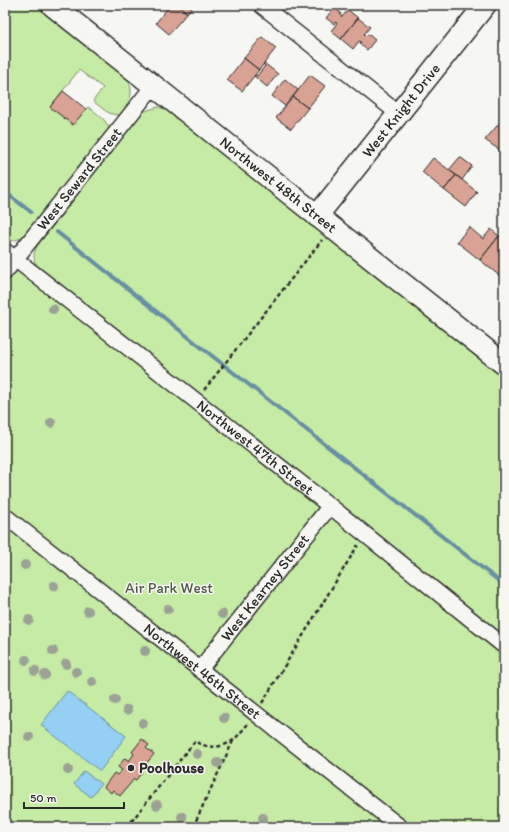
<svg xmlns="http://www.w3.org/2000/svg" width="509" height="832" font-family="Itim,sans-serif">
	<style>
		.green { fill: #c5eba5; stroke: #788b68 }
		.water { fill: #94d0f4; stroke: #6a8ea4 }
		.lines { fill: none; stroke-linecap: round; stroke-linejoin: round }
		.stream { stroke: #6a8ea4; stroke-width: 4 }
		.building { fill: #daa294; stroke: #2b2b2b }
		.street-casing { stroke: #2b2b2b; stroke-width: 18 }
		.secondary-casing { stroke: #2b2b2b; stroke-width: 24 }
		.path { stroke: #2b2b2b; stroke-width: 2.5; stroke-dasharray: 4 3; stroke-linecap: butt }
		.street { stroke: #f6f6f2; stroke-width: 15 }
		.secondary { stroke: #f6f6f2; stroke-width: 21 }
		.tree { fill: #9ca196 }
		.poi-dot { fill: #2b2b2b; stroke: #f6f6f2; stroke-width: 1.5 }
		.labels { text-anchor: middle; dominant-baseline: central; stroke-width: 3; stroke-linejoin: round; paint-order: stroke }
		.street-label { font-size: 15px; fill: #2b2b2b; stroke: #f6f6f2 }
		.park-label { font-size: 15px; fill: #525b4a; stroke: #f6f6f2 }
		.poi-label { font-size: 15px; font-weight: bold; fill: #2b2b2b; stroke: #f6f6f2; text-anchor: start }
	</style>
	<rect width="100%" height="100%" fill="#f6f6f2"/>
	<filter id="ink" filterUnits="userSpaceOnUse"><feTurbulence type="fractalNoise" baseFrequency=".025" numOctaves="2"/><feDisplacementMap in="SourceGraphic" scale="8" xChannelSelector="R" yChannelSelector="G"/><feConvolveMatrix kernelMatrix="1 2 1 2 8 2 1 2 1" color-interpolation-filters="sRGB"/></filter>
	<g filter="url(#ink)">
		<path class="green" d="M5,5H39L121,71C136,86 133,99 120,115C109,116 101,107 93,101L103,88L79,70L50,107L73,125L88,107C96,113 105,118 109,128L106,133L32,228C24,236 17,243 5,240Z
			M158,107L168,109L248,171L268,191L347,251L504,374V637L37,267C33,259 33,254 37,246L143,112L151,109Z
			M5,251L392,566L504,655V827H414L275,718L266,729L388,827H5Z"/>
		<path class="water" d="M67,691L126,736L100,771L41,725Z
			M84,771L101,784L91,797L74,784Z"/>
		<g class="lines">
			<path class="stream" d="M5,192L31,212
				M57,232L197,344L504,585"/>
		</g>
		<path class="building" d="M170,5H178L187,13L169,34L156,23Z
			M178,5H194L187,13Z
			M334,8L341,13L340,15L342,17L348,10L358,18L341,39L331,31L337,23L335,22L334,24L326,18Z
			M358,18L370,27L364,34L366,36L368,34L375,40L367,50L360,44L361,42L359,41L353,49L341,39Z
			M262,37L276,48L259,70L244,58Z
			M244,58L259,70L242,91L227,80Z
			M264,63L278,74L267,87L254,76L255,75L257,76L265,66L263,64Z
			M310,75L325,86L308,108L293,97Z
			M285,79L298,90L285,106L272,96Z
			M63,91L86,109L73,125L50,107Z
			M293,97L308,108L291,129L276,118Z
			M502,120L504,121V148L501,151L485,140Z
			M460,157L472,166L462,180L449,170Z
			M433,158L456,175L444,190L422,172Z
			M456,175L477,192L466,207L444,190Z
			M469,227L483,239L491,229L499,236L480,260L457,242Z
			M499,236L504,239V245L499,251L504,255V274L501,277L480,260Z
			M142,739L149,745L146,748L154,754L141,770L142,772L136,780L134,779L120,796L113,790L111,793L104,787L114,773L117,775L122,770L118,767L125,758L129,761L134,754L132,752Z"/>
		<g class="lines">
			<defs>
				<g id="street">
					<path d="M261,5L399,114"/>
					<path id="s1" d="M5,251L330,506L504,646"/>
					<path id="s2" d="M5,272L154,85"/>
					<path id="s3" d="M5,516L400,827"/>
					<path id="s4" d="M200,669L330,506"/>
				</g>
				<g id="secondary">
					<path id="s5" d="M52,5L504,364"/>
					<path id="s6" d="M317,216L485,5"/>
				</g>
			</defs>
			<use href="#street" class="street-casing"/>
			<use href="#secondary" class="secondary-casing"/>
			<path class="path" d="M204,390L322,240
				M262,703L358,545
				M127,827L195,741C206,749 222,748 232,741C238,737 243,729 248,724
				M193,827L233,741"/>
			<use href="#street" class="street"/>
			<use href="#secondary" class="secondary"/>
		</g>
		<g class="tree">
			<circle cx="53" cy="309" r="5"/>
			<circle cx="51" cy="423" r="5"/>
			<circle cx="25" cy="565" r="5"/>
			<circle cx="54" cy="586" r="5"/>
			<circle cx="168" cy="609" r="5"/>
			<circle cx="88" cy="611" r="5"/>
			<circle cx="222" cy="614" r="5"/>
			<circle cx="29" cy="620" r="5"/>
			<circle cx="53" cy="651" r="5"/>
			<circle cx="145" cy="651" r="5"/>
			<circle cx="26" cy="660" r="5"/>
			<circle cx="66" cy="664" r="5"/>
			<circle cx="35" cy="671" r="5"/>
			<circle cx="76" cy="672" r="5"/>
			<circle cx="45" cy="675" r="5"/>
			<circle cx="92" cy="682" r="5"/>
			<circle cx="115" cy="700" r="5"/>
			<circle cx="127" cy="710" r="5"/>
			<circle cx="224" cy="718" r="5"/>
			<circle cx="143" cy="723" r="5"/>
			<circle cx="29" cy="737" r="5"/>
			<circle cx="197" cy="754" r="5"/>
			<circle cx="218" cy="763" r="5"/>
			<circle cx="68" cy="770" r="5"/>
			<circle cx="157" cy="805" r="5"/>
			<circle cx="182" cy="817" r="5"/>
			<circle cx="263" cy="818" r="5"/>
		</g>
	</g>
	<circle class="poi-dot" cx="131" cy="768" r="4"/>
	<g class="labels">
		<g class="street-label">
			<text stroke="none"><textPath href="#s6" startOffset="135">West Knight Drive</textPath></text>
			<text stroke="none"><textPath href="#s2" startOffset="119">West Seward Street</textPath></text>
			<text stroke="none"><textPath href="#s5" startOffset="289">Northwest 48th Street</textPath></text>
			<text stroke="none"><textPath href="#s1" startOffset="318">Northwest 47th Street</textPath></text>
			<text stroke="none"><textPath href="#s4" startOffset="104">West Kearney Street</textPath></text>
			<text stroke="none"><textPath href="#s3" startOffset="251">Northwest 46th Street</textPath></text>
		</g>
		<g class="park-label">
			<text x="169" y="588">Air Park West</text>
		</g>
		<g class="poi-label">
			<text x="139" y="768">Poolhouse</text>
		</g>
	</g>
	<rect width="509" height="832" fill="none" stroke="#f6f6f2" stroke-width="20"/>
	<rect x="10" y="10" width="489" height="812" fill="none" stroke="#2b2b2b" stroke-width="1.5" filter="url(#ink)"/>
	<path d="M24 802v6h100v-6" fill="none" stroke="#2b2b2b" stroke-width="2"/>
	<text x="30" y="802" font-size="12" fill="#2b2b2b" stroke="#f6f6f2" stroke-width="3" paint-order="stroke">50 m</text>
</svg>
